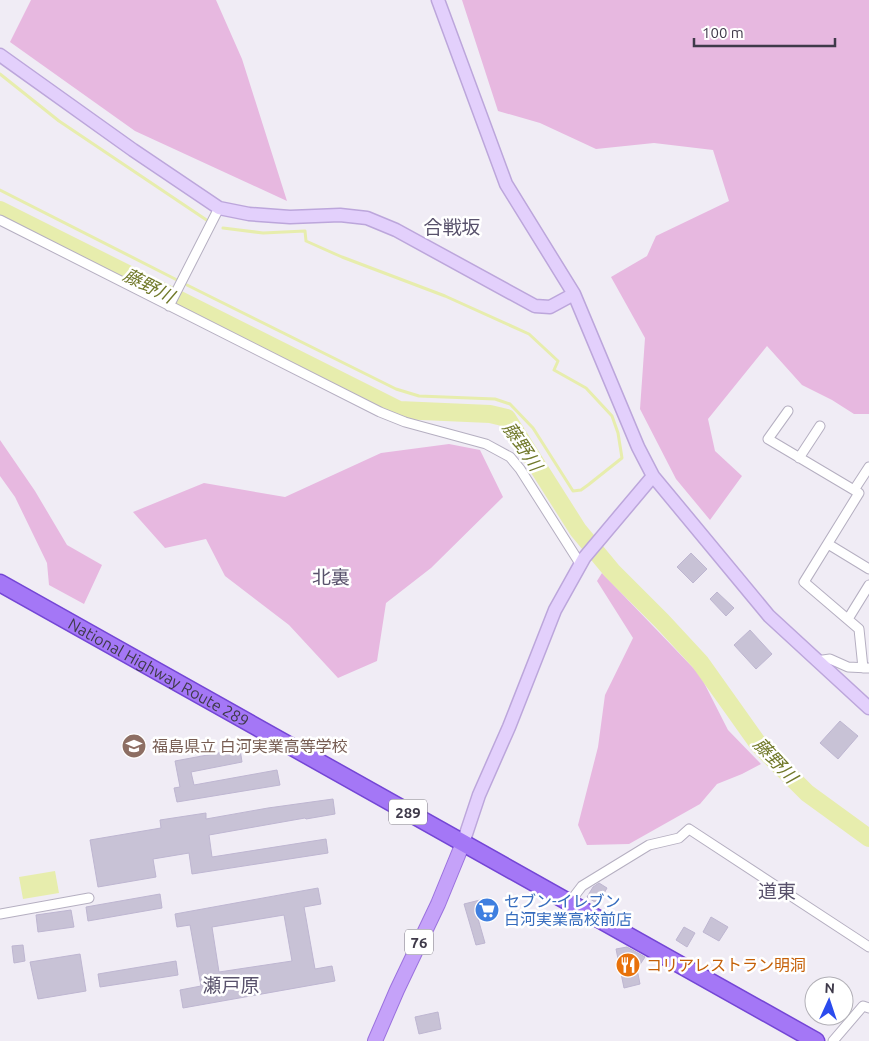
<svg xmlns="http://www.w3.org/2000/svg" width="869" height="1041" font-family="Ubuntu,'Noto Sans JP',sans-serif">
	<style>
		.green { fill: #e7b8e0 }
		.water { fill: #e7edad }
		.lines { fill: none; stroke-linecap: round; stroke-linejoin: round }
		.stream { stroke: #e7edad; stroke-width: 3 }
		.river { stroke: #e7edad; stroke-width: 18 }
		.building { fill: #c8c2d6; stroke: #beb6d1; fill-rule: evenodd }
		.street-casing { stroke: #b5afc1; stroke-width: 11 }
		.secondary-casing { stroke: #bca6db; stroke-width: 15 }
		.primary-casing { stroke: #9b72de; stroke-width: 16 }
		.highway-casing { stroke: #7446d5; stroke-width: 19 }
		.street { stroke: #fff; stroke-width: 9 }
		.secondary { stroke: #e3d0fc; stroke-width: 12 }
		.primary { stroke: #c5a2f9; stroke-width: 14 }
		.highway { stroke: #a477f6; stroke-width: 16 }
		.labels { text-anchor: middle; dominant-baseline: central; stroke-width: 5; stroke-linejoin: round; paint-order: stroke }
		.shield { fill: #fff; stroke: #797580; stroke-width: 1 }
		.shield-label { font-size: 15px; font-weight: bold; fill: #3f3a4a }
		.street-label { font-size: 16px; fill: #3f3a4a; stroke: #fff }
		.education-label { font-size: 16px; fill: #785e54; stroke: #fff; text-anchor: start }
		.shop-label { font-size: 16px; fill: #366cbe; stroke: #fff; text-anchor: start }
		.food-label { font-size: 16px; fill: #c56008; stroke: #fff; text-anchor: start }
		.water-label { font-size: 18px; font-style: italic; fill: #71792a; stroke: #fff }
		.quarter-label { font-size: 19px; fill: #59526c; stroke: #fff }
	</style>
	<rect width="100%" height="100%" fill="#f0ecf5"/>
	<path class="green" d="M31,0H216L242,59L287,201L135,131L10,42Z
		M462,0H869V414H854L832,400L802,385L767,346L708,419L715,451L742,476L710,520L676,479L640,409L645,338L611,277L647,256L656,236L729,201L713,150L654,143L596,149L540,123L498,111Z
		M0,440L35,491L67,545L102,565L84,604L49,585L47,563L15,497L0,476Z
		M449,444L480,450L503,497L431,568L386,603L377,661L338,678L289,625L225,576L206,539L165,548L133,512L204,483L285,497L381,453Z
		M602,573L700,675L728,730L761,764L742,774L717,784L700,804L629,844L587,845L578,825L598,747L605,695L633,638L597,581Z"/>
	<path class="water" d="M55,871L59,893L23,899L19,877Z"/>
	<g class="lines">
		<path class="stream" d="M0,74L59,121L208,221
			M0,190L179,281
			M187,285L396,389L419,396L495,399L510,404L533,428L573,491L581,490L588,485L622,458L618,433L612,416L586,388L554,370L558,361L529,334L445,296L342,257L306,241L305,231L263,233L223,228"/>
		<path class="river" d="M0,210L399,410L490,414L507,418L578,530L612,571L662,621L700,662L759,745L807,793L869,838"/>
	</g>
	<path class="building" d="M691,553L707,569L693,583L677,567Z
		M717,592L734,608L726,616L710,599Z
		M750,630L772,654L756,669L734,645Z
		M840,721L858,736L838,759L820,743Z
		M240,749L242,762L191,772L194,785L277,770L280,785L177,802L174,788L180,787L175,761Z
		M333,799L335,814L306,819L305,818L209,835L212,857L326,839L328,853L192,874L189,853L153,859L156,877L98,887L90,840L161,828L160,820L206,813V819L268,808Z
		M599,883L607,888L598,904L587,897L593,887Z
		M318,888L321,904L304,907L315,969L332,966L335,981L183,1008L180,990L201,986L190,925L177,927L175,914ZM284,915L292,961L219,972L212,927Z
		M160,894L162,908L88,921L86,907Z
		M488,898L491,911L477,915L485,943L476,945L464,904Z
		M71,910L74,927L38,932L36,915Z
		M711,917L728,927L719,941L703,932Z
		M684,927L695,933L687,947L676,940Z
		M23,945L25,961L14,963L12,946Z
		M627,947L645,957L637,969L640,984L624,988L616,949Z
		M80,954L86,991L38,999L30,962Z
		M176,961L178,975L100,987L98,974Z
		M438,1012L441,1029L419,1034L415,1017Z"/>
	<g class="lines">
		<defs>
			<path id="street" d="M0,220L380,412L405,422L486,444L510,457L520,469L581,565
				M169,306L219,208
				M788,411L768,439L859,493L804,582L859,629L863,668
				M799,458L820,426
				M854,490L869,467
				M828,544L869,569
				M848,619L869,585
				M816,661L830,659L848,667L869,668
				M569,903L582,886L649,845L679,838L689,829L869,947
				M0,914L89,898
				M833,1041L863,1006L869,1008"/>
			<path id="secondary" d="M438,0L506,184L574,294L638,447L653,476L769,616L869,708
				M0,55L133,150L219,208L249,214L290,217L340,215L367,218L396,230L535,306L550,307L574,294
				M463,843L479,795L509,727L555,610L584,558L653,476"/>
			<path id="primary" d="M375,1041L397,990L438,904L463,843"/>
			<g id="highway">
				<path id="s1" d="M0,583L816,1041"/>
			</g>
		</defs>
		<use href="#street" class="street-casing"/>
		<use href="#secondary" class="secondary-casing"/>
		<use href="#primary" class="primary-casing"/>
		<use href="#highway" class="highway-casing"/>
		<use href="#street" class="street"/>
		<use href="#secondary" class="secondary"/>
		<use href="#primary" class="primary"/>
		<use href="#highway" class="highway"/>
	</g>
	<defs>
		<symbol id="school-disc" viewBox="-11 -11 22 22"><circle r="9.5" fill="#8d6e63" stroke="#fff"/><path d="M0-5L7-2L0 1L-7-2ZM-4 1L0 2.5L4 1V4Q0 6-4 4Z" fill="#fff"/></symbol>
		<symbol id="supermarket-disc" viewBox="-11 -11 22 22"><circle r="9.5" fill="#3f7fe0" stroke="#fff"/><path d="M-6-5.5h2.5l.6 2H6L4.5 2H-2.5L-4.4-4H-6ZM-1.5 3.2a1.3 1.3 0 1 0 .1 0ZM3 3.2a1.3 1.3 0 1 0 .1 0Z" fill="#fff"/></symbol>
		<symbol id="restaurant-disc" viewBox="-11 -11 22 22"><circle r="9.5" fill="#e8710a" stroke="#fff"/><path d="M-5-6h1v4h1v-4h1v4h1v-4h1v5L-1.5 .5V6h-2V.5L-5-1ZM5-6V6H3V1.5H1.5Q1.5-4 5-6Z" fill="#fff"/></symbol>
	</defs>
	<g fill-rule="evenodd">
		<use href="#school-disc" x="120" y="732" width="28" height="28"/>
		<use href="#supermarket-disc" x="473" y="896" width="28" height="28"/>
		<use href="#restaurant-disc" x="614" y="951" width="28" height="28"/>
	</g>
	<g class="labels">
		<g class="shield">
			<rect x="389" y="799.5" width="38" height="25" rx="4"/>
			<rect x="405" y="929.5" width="28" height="25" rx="4"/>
		</g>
		<g class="shield-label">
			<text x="408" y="812">289</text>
			<text x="419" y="942">76</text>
		</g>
		<g class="street-label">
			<text stroke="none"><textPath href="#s1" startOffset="182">National Highway Route 289</textPath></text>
		</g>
		<g class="education-label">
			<text x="152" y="746">福島県立 白河実業高等学校</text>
		</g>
		<g class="shop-label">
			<text x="504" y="901">セブン-イレブン<tspan x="504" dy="18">白河実業高校前店</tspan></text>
		</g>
		<g class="food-label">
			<text x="646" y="965">コリアレストラン明洞</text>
		</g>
		<g class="water-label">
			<text transform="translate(149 285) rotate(27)">藤野川</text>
			<text transform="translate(523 446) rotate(56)">藤野川</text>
			<text transform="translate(776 760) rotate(47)">藤野川</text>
		</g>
		<g class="quarter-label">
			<text x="452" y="227">合戦坂</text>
			<text x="331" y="577">北裏</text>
			<text x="777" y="891">道東</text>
			<text x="231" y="985">瀬戸原</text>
		</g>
	</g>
	<g transform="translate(829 1001) rotate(3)"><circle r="24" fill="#ffffff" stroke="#b2b0b7"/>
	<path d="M0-4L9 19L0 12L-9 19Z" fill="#2b4bee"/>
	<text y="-8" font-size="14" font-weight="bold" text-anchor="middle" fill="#3f3a4a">N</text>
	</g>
	<path d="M694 38v8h141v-8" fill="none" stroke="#3f3a4a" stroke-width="2.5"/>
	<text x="702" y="38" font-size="15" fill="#3f3a4a" stroke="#ffffff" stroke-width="4" paint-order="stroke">100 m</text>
</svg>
